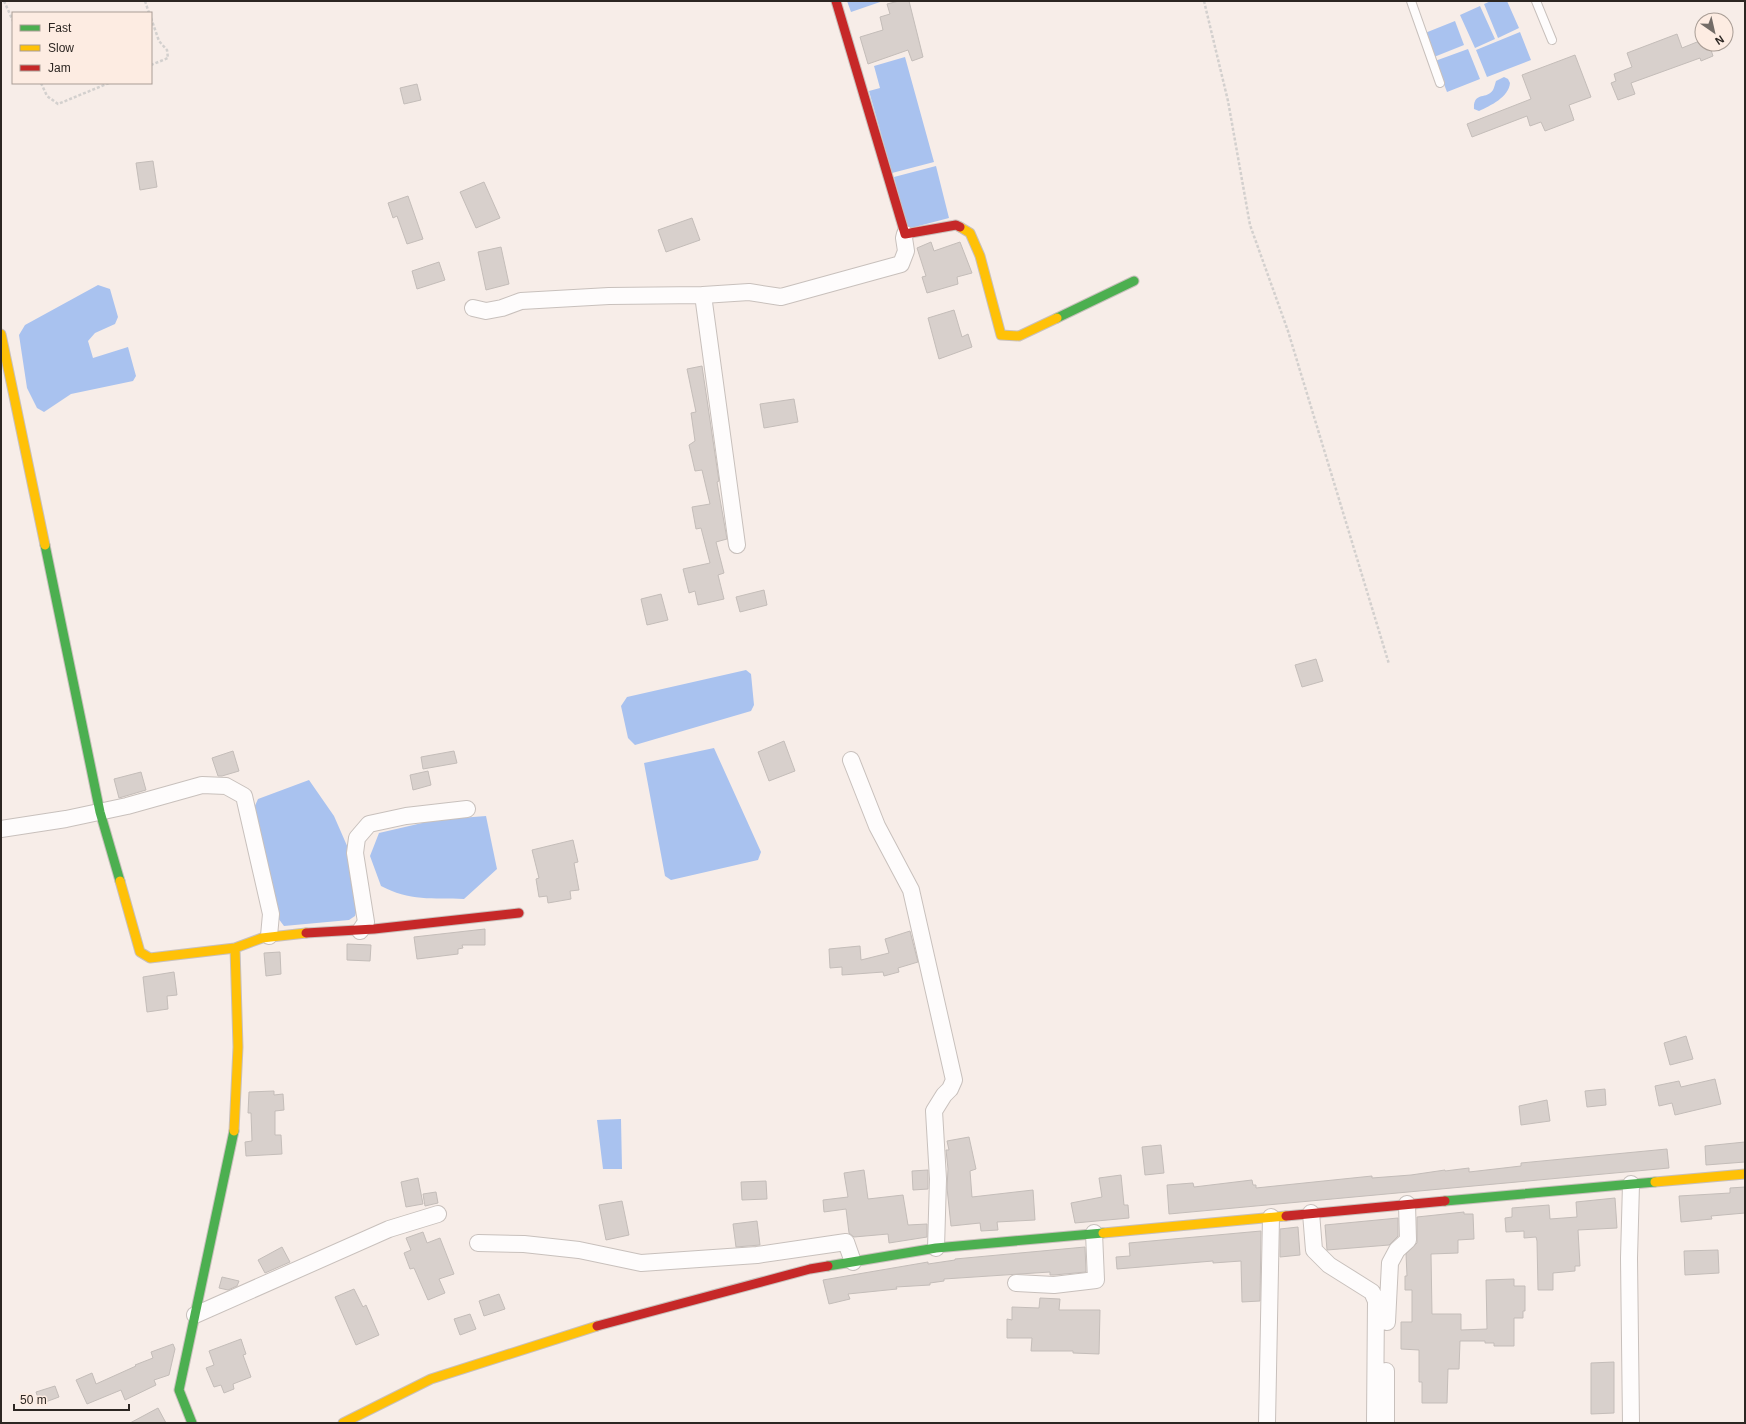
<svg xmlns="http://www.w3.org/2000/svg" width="1746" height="1424" font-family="Arial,sans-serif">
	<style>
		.water { fill: #a9c2ef }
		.building { fill: #d8d0cc; stroke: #c4bdb9 }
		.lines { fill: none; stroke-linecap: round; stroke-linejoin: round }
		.lane-casing { stroke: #c8c0bc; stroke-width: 10 }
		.street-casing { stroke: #c8c0bc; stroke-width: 18 }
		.fast-casing { stroke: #c8c0bc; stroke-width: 11 }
		.slow-casing { stroke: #c8c0bc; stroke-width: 11 }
		.jam-casing { stroke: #c8c0bc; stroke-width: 11 }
		.path { stroke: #d3d0ce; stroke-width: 2.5; stroke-dasharray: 3 2; stroke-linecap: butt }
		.lane { stroke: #fefcfc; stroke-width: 8 }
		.street { stroke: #fefcfc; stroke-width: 16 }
		.fast { stroke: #4caf50; stroke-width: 9 }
		.slow { stroke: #ffc107; stroke-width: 9 }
		.jam { stroke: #c62828; stroke-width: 9 }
	</style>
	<rect width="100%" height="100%" fill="#f7ede8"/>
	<path class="water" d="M847,1H883L851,12Z
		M1491,1H1507L1519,28L1498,38L1484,4Z
		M1480,6L1495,39L1475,48L1460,15Z
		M1455,21L1464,45L1434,57L1425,33Z
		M1520,32L1531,60L1487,77L1476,50Z
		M1468,49L1480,79L1447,92L1435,61Z
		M905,57L934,162L892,173L869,91L880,88L874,66Z
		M1504,77L1508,79L1510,83C1509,97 1490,106 1479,111L1474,109C1473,91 1487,100 1493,90C1494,88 1495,84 1496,81Z
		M936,166L949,218L907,229L894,177Z
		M98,285L110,289L118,317L115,324L95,333L88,341L93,358L128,347L136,376L133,381L71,394L44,412L37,408L27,388L19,335L25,325Z
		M746,670L751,674L754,705L751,711L635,745L628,738L621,706L627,697Z
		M714,748L761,852L758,860L671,880L665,876L644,763Z
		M309,780L334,816L348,848L358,906L355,916L349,920L284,926L275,914L254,808L258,799Z
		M486,816L497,869L464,899C433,898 409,901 381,886L370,856L379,833L435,820Z
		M621,1119L622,1169H603L597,1120Z"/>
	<path class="building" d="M899,1H909L923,57L912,61L908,50L868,64L860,37L883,30L880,17L890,14L887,4Z
		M1677,34L1682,48L1702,40V44H1709L1713,56L1701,61L1700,58L1631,83L1635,94L1618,100L1611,83L1616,81L1614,74L1632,67L1627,53Z
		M1575,55L1591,97L1569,105L1574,120L1545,131L1541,122L1530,126L1527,116L1472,137L1467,124L1531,99L1522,75Z
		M417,84L421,100L404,104L400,88Z
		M153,161L157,187L140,190L136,163Z
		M484,182L500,218L476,228L460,192Z
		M408,196L423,239L407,244L397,216L393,218L388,203Z
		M692,218L700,240L666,252L658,230Z
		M931,242L934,251L960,242L972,273L957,277L958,284L927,293L922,277L926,276L917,248Z
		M501,247L509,284L486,290L478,252Z
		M439,262L445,280L417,289L412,271Z
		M954,310L962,337L968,334L972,347L939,359L928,318Z
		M702,366L719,481L717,482L727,539L716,542L724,573L718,575L724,599L698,605L695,591L689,593L683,569L710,563L701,528L696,529L692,507L710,504L702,470L695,471L689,445L695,441L691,413L696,412L687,369Z
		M794,399L798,422L764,428L760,404Z
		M764,590L767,605L740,612L736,597Z
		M661,594L668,620L647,625L641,599Z
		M1316,659L1323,681L1302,687L1295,665Z
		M784,741L795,771L769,781L758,752Z
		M233,751L239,771L222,776H218L212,758Z
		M454,751L457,763L423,769L421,757Z
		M428,771L431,785L413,790L410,775Z
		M141,772L146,790L119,798L114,779Z
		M573,840L578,862L574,863L579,890L570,891L571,899L548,903L547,896L539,897L536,879L539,878L532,850Z
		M485,929V945H462L463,948L458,949V954L417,959L414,937Z
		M910,931L918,962L898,968L899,972L884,976L883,972L842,975V967L830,968L829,949L860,946L861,960L889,953L885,939Z
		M347,944L371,945L370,961L347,960Z
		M280,952L281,974L266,976L264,953Z
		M174,972L177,995L167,996L168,1009L147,1012L143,977Z
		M1686,1036L1693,1059L1670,1065L1664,1043Z
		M1715,1079L1721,1104L1675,1115L1672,1103L1659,1106L1655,1086L1679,1081L1681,1087Z
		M1605,1089L1606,1105L1587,1107L1585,1091Z
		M274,1091V1095L283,1094L284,1110L275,1111V1135H281L282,1154L246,1156L245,1142L252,1141L251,1113H248L249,1092Z
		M1547,1100L1550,1121L1521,1125L1519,1106Z
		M969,1137L976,1169L970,1171L972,1197L1033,1190L1035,1220L997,1222L998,1230L981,1231L980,1223L951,1226L947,1188L948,1169L946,1150H949L947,1141Z
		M1745,1142V1162L1706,1165L1705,1146Z
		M1161,1145L1164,1173L1145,1175L1142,1147Z
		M1667,1149L1669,1168L1169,1214L1167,1185L1193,1183L1194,1187L1252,1180L1253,1185H1256V1188L1372,1176V1178L1411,1175L1445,1170V1171L1469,1168V1172L1521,1166V1163Z
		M864,1170L868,1199L903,1195L908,1225L927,1224V1237L889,1243L888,1234L854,1237L849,1233L846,1209L824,1212L823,1200L848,1197L844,1173Z
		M928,1170V1189L913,1190L912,1171Z
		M1121,1175L1124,1205H1128L1129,1218L1075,1223L1071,1203L1102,1197L1099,1178Z
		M418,1178L423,1204L406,1207L401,1182Z
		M766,1181L767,1199L742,1200L741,1182Z
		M1745,1187V1213L1711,1216L1712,1219L1681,1222L1679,1196L1730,1193V1188Z
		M436,1192L438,1203L425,1206L423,1194Z
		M1615,1198L1617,1228L1578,1230L1580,1266H1575V1271L1553,1273V1290H1538L1537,1241L1536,1237L1524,1238V1231L1506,1232L1505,1218L1512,1217V1208L1549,1205L1550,1219L1577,1217L1576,1202Z
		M622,1201L629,1235L606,1240L599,1205Z
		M1464,1212V1214H1473L1474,1239L1458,1240V1253L1431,1254L1432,1314H1461V1330L1487,1329L1486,1280L1514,1279V1286H1525V1311H1523V1318H1514V1346H1494V1343H1485V1341H1460L1459,1369H1448L1447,1403H1422V1382H1419V1350L1401,1349V1322H1412V1290H1405V1276H1407L1406,1254L1417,1243V1217Z
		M1398,1218V1236L1389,1245L1327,1250L1325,1225Z
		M757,1221L760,1245L736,1247L733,1224Z
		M1298,1227L1300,1255L1280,1257V1229Z
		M1261,1231L1260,1301L1242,1302L1241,1261L1213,1263V1261L1117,1269L1116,1257L1130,1256L1129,1243Z
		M423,1232L427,1243L440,1238L454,1274L439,1279L445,1293L428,1300L414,1268L410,1269L404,1253L411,1250L406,1238Z
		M282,1247L290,1262L265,1273L258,1260Z
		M1085,1247L1086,1272L1054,1275H1050V1272L944,1279V1281L930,1283V1285L896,1287L897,1289L848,1294L850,1299L829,1304L823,1280L928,1262V1264L955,1260V1259Z
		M1718,1250L1719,1273L1685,1275L1684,1251Z
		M222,1277L239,1281L237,1286L228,1290L219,1288Z
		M354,1289L363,1307L366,1305L379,1335L356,1345L335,1297Z
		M499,1294L505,1309L484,1316L479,1301Z
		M1040,1298L1060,1299L1059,1310H1100L1099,1354L1073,1353V1351H1031L1032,1338H1007V1319L1012,1320V1307L1039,1308Z
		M470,1314L476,1329L460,1335L454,1319Z
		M241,1339L246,1354L243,1355L251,1377L233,1384L234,1389L224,1393L221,1385L214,1387L206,1368L214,1365L209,1351Z
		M173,1344L175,1349L169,1375L154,1380L156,1385L125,1400L121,1390L87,1404L76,1380L92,1373L96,1384L136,1366L135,1365L153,1358L151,1352Z
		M1614,1362V1413L1591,1414V1363Z
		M55,1386L59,1397L40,1404L36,1392Z
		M158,1408L166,1423H130Z"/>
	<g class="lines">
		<defs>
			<path id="lane" d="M1411,1L1440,83
				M1536,1L1552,40"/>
			<path id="street" d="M703,295L737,545
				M473,308L486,311L502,308L521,301L609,296L703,295L749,292L781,297L901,264L906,251L904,238L905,234
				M851,760L877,826L911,890L954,1080L950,1089L944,1095L934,1111L938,1179L936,1248
				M1,829L66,819L127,806L202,785L226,786L244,796L271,914L269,936
				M360,931L366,922L355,853L357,838L369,824L406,816L467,809
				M1631,1184L1629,1258L1631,1423
				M1311,1213L1314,1250L1329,1265L1372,1292L1376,1301L1375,1423
				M478,1243L524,1244L579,1250L641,1263L757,1255L846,1242L853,1262
				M1016,1283L1054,1285L1096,1280L1094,1233
				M195,1315L389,1229L438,1214
				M1387,1322L1390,1263L1397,1250L1408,1240L1407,1204
				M1267,1423L1271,1217
				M1386,1423V1371"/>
			<path id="fast" d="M1057,318L1134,281
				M45,545L100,812L120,881
				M1445,1201L1655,1182
				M828,1266L936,1248L1103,1233
				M192,1423L179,1390L234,1131"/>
			<path id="slow" d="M960,227L970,233L980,256L1001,335L1019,336L1057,318
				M1,334L45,545
				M120,881L140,952L150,958L235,948
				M234,1131L238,1047L235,948L262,938L306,933
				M1655,1182L1745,1174
				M1103,1233L1286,1216
				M343,1423L431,1379L597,1326"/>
			<path id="jam" d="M836,1L905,234L956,225L960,227
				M306,933L374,929L519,913
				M1286,1216L1445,1201
				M597,1326L810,1269L828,1266"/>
		</defs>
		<use href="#lane" class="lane-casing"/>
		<use href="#street" class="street-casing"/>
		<use href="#fast" class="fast-casing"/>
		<use href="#slow" class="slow-casing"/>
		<use href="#jam" class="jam-casing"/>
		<path class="path" d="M4,1L13,21
			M145,1L149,13
			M1204,1L1228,101L1250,225L1288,331L1389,664
			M151,18L159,41L167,50L168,58L151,65
			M41,83L47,96L58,104L109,83"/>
		<use href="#lane" class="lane"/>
		<use href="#street" class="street"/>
		<use href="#fast" class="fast"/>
		<use href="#slow" class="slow"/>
		<use href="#jam" class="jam"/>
	</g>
	<rect width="1746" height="1424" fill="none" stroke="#2c2622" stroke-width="4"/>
	<rect x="12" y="12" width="140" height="72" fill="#fdece2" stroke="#a99d95"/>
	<rect x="20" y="25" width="20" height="6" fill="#4caf50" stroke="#a99d95"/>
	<text x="48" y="32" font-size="12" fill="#2c2622">Fast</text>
	<rect x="20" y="45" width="20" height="6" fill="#ffc107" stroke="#a99d95"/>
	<text x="48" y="52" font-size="12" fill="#2c2622">Slow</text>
	<rect x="20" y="65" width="20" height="6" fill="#c62828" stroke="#a99d95"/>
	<text x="48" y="72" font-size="12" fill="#2c2622">Jam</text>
	<g transform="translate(1714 32) rotate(146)"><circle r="19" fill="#fdece2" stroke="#a99d95"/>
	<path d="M0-3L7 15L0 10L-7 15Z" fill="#736c67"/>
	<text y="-6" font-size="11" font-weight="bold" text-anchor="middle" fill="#2c2622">N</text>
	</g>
	<path d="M14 1404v6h115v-6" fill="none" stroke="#2c2622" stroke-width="2"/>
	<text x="20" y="1404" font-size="12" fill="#2c2622" stroke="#fdece2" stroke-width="3" paint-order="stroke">50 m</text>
</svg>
